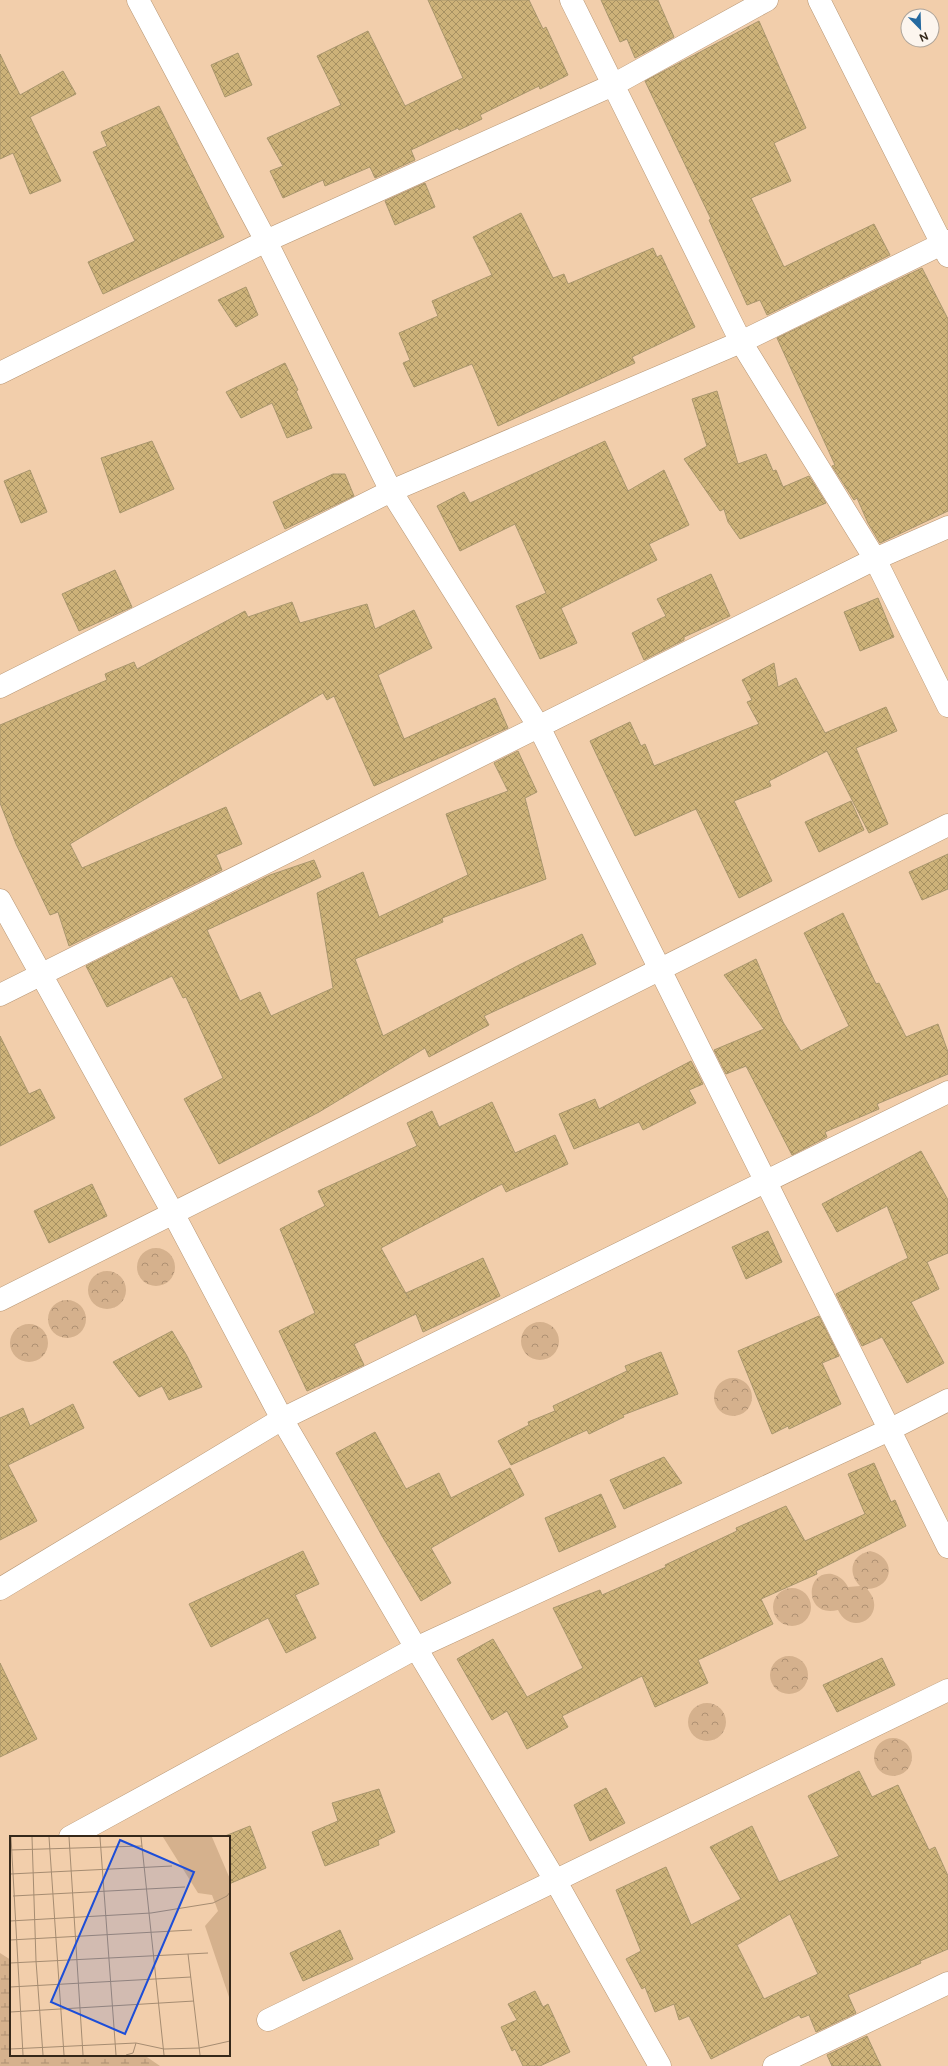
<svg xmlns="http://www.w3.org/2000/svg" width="948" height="2066" font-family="Figtree,sans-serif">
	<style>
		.forest { fill: url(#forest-crowns) }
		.wetland { fill: url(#wetland-marsh) }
		.building { fill: url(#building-cross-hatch); stroke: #a9966d; fill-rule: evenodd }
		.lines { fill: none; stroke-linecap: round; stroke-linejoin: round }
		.minor-casing { stroke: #b79674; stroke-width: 23 }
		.minor { stroke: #fff; stroke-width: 22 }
		.inset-road { fill: none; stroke: #a68c71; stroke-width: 1 }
		.view { fill: #1d4ed8; fill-opacity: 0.15; stroke: #1d4ed8; stroke-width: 2 }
		.inset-edge { fill: none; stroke: #35281a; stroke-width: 2 }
	</style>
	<defs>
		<pattern id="forest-crowns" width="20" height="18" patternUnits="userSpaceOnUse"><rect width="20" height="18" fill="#d5b18d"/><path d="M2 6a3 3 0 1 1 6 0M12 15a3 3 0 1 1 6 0" fill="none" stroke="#ae9072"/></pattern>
		<pattern id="wetland-marsh" width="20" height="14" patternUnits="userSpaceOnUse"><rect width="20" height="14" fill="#d5b18d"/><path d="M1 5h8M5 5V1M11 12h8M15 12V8" fill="none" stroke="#ae9072"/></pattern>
		<pattern id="building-cross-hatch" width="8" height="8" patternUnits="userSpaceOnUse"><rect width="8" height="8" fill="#cdb279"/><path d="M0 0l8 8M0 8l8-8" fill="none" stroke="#a79162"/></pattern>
	</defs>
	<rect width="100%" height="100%" fill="#f2ceab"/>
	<path class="forest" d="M137 1267a19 19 0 1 1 38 0a19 19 0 1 1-38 0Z
		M88 1290a19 19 0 1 1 38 0a19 19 0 1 1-38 0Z
		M48 1319a19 19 0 1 1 38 0a19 19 0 1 1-38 0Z
		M521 1341a19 19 0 1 1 38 0a19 19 0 1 1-38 0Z
		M10 1343a19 19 0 1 1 38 0a19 19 0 1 1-38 0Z
		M714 1397a19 19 0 1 1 38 0a19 19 0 1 1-38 0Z
		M870,1551C897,1557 894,1588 867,1589C890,1614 852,1639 838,1610C804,1619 804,1570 832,1574C840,1576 845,1581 848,1587L860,1586C847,1573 851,1555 870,1551Z
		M773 1607a19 19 0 1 1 38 0a19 19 0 1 1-38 0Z
		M770 1675a19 19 0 1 1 38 0a19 19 0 1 1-38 0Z
		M688 1722a19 19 0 1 1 38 0a19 19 0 1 1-38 0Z
		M874 1757a19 19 0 1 1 38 0a19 19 0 1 1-38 0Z"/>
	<path class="wetland" d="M0,1953L11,1960V2055H144L160,2066H0Z"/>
	<path class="building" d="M428,0H529L543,29L546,27L568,75L540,89L539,86L480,115L482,119L459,130L458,128L411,150L415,160L375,178L370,167L325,186L323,180L283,198L270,171L283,166L267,138L341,105L317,56L368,31L405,106L463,78Z
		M601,0H658L674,37L635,58L627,39L620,42Z
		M759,21L806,128L774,143L791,181L751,198L784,267L874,224L890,255L767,315L760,300L747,305L709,220L711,219L645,81Z
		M238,53L252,85L225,97L211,65Z
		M0,54L20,95L63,71L76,94L30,117L61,181L30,194L13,153L0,159Z
		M159,106L224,237L103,294L88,262L135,241L93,152L107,146L101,132Z
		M425,183L435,207L395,225L385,201Z
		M521,213L553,278L564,274L568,284L653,248L657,257L661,255L695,327L632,357L635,363L498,426L472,364L414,387L403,363L410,360L399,333L438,316L432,301L492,275L473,237Z
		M922,268L948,319V511L880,543L868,523L857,498L854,500L832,466L835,465L777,338Z
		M246,287L258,315L236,327L218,300Z
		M285,363L298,390L296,391L312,428L287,438L272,403L241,418L226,392Z
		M717,391L738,464L766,454L773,471L776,470L783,487L809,476L826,503L740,539L728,522L724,509L720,511L684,459L707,446L692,399Z
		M152,441L174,489L120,513L101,458Z
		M605,441L628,491L664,470L689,525L649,544L657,560L561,608L577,643L540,659L516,606L546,593L515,524L460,551L437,506L464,492L470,503Z
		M30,470L47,512L21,523L4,481Z
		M333,474H345L354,496L285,529L273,502Z
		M115,570L132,607L79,631L62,594Z
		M711,574L730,616L684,637V640L644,660L632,633L666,616L657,599Z
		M878,598L894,637L860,651L844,612Z
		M292,602L300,623L367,604L375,629L414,610L432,648L378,675L404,739L495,698L508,728L374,786L334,696L327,700L323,693L70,844L82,868L226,807L242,844L216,855L222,870L69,946L58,912L50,915L16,844L0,803V725L107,680L105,674L134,662L137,669L245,611L248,617Z
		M774,663L778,687L796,678L825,733L886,707L897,731L856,748L888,824L869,833L827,751L769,781L771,786L734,801L772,881L739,898L696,809L635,836L590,741L630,722L641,746L645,744L654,766L759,724L747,702L752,700L742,680Z
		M518,751L537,792L525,798L546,879L442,918L443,922L355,959L383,1036L521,964L582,934L596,964L484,1016L489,1025L429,1057L425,1048L319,1112L219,1164L184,1099L223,1078L186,997L183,998L172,976L107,1007L86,966L270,875L314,860L321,877L207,930L240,1001L260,992L271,1016L333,988L317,893L363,872L379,917L468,875L446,814L508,791L494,763Z
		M851,801L864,830L819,852L805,822Z
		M948,854V889L922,900L909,872Z
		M843,913L876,984L879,983L906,1037L938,1024L948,1052V1074L877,1104L879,1109L825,1132L827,1137L792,1155L746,1066L726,1074L714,1050L764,1029L724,975L756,959L783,1022L801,1051L849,1026L804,933Z
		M0,1036L29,1094L40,1089L55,1118L0,1146Z
		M691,1061L703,1084L689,1090L696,1103L643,1130L639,1122L574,1149L559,1114L595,1099L599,1109Z
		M492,1102L515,1153L555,1135L568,1164L506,1192L502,1184L381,1248L409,1299L406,1293L483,1258L500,1296L423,1332L416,1314L354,1344L364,1365L307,1391L279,1331L315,1313L280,1229L325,1206L318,1191L417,1146L407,1123L432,1111L439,1127Z
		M921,1151L948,1200V1253L927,1262L939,1289L911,1302L944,1363L907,1383L882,1337L862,1346L836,1294L908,1258L887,1206L837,1232L822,1204Z
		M92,1184L107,1216L49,1243L34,1211Z
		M768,1231L782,1262L746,1279L732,1247Z
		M819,1316L839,1356L822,1363L841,1404L789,1429L788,1426L772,1434L738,1351Z
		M172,1331L187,1356L202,1387L169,1400L162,1386L139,1397L113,1362Z
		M661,1352L678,1394L623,1415L624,1417L589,1434L587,1430L511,1465L498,1441L529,1425L528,1422L555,1411L553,1406L627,1371L625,1366Z
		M73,1404L84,1428L8,1465L37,1521L0,1540V1418L23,1408L30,1426Z
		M375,1432L406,1489L439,1473L451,1498L510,1468L524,1495L431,1548L451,1583L421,1601L382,1536L336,1453Z
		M664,1457L682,1483L624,1509L610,1480Z
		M874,1463L891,1502L895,1500L906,1526L816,1571L817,1574L761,1599L773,1624L698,1660L708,1683L655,1707L642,1676L562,1716L568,1727L527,1749L507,1711L492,1720L457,1659L493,1639L527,1697L583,1668L553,1608L600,1590L602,1595L666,1567L665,1565L737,1531L736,1528L786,1506L805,1541L865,1514L848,1474Z
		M601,1494L616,1527L559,1552L545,1518Z
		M303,1551L319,1584L295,1595L316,1638L286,1653L268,1618L211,1647L189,1604Z
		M882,1658L895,1685L837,1712L823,1685Z
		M0,1663L37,1739L0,1757Z
		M859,1771L872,1797L898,1785L929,1850L935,1847L948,1876V1949L920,1961L921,1963L848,1995L856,2013L816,2032L809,2015L801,2018L799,2015L711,2059L689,2016L679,2020L674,2004L655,2012L645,1987L642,1989L626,1959L641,1951L616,1890L666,1867L691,1925L741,1899L710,1847L752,1826L779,1882L839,1856L808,1796ZM790,1914L818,1974L764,1999L737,1945Z
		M606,1788L625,1823L590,1841L574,1805Z
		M379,1789L395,1832L378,1840L379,1845L325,1866L312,1832L338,1821L332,1803Z
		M250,1826L266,1868L229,1884V1837L225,1836Z
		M340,1930L353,1959L303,1981L290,1953Z
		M535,1991L543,2007L548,2004L570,2052L540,2066H523L515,2049L512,2051L501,2027L517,2020L508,2004Z
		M867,2036L881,2066H832L827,2055Z"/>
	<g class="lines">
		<defs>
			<path id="minor" d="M138,0L266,241L391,491L539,727L948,1547
				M571,0L741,342L875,559L948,706
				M819,0L948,256
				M0,373L266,241L613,85L767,0
				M0,687L391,491L741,342L948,241
				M0,900L173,1213L282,1419L416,1648L555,1880L660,2066
				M0,995L875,559L948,527
				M0,1300L948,825
				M0,1589L282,1419L948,1092
				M70,1837L416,1648L889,1430L948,1400
				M268,2020L948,1690
				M774,2066L948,1983"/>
		</defs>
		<use href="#minor" class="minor-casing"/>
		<use href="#minor" class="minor"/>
	</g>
	<g transform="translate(10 1836)">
		<rect width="220" height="220" fill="#f2ceab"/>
		<path d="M153,1H202L220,43V164L195,90L208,75L202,59L188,57Z" fill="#d5b18d"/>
		<path class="inset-road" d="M1,1L13,219M22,1L26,125L33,219M39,1L54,219M59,1L73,219M90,1L106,219M131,1L154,219M0,14L132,10M0,38L162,30M3,60L175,51M0,85L141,77L203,67L217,60L220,56M0,104L182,94M178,118L190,219M0,127L198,117M0,151L181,141M0,176L184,165M0,213L126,207L154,213L189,212L220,205M116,219L123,217L126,207"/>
		<path class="view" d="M110,4L184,36L115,198L41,166Z"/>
		<rect width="220" height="220" class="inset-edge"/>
	</g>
	<g transform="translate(920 28) rotate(157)"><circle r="19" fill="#fcf5ee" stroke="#aca399"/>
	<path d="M0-3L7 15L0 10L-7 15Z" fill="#25699f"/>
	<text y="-6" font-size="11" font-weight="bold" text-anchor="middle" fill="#35281a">N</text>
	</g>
</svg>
